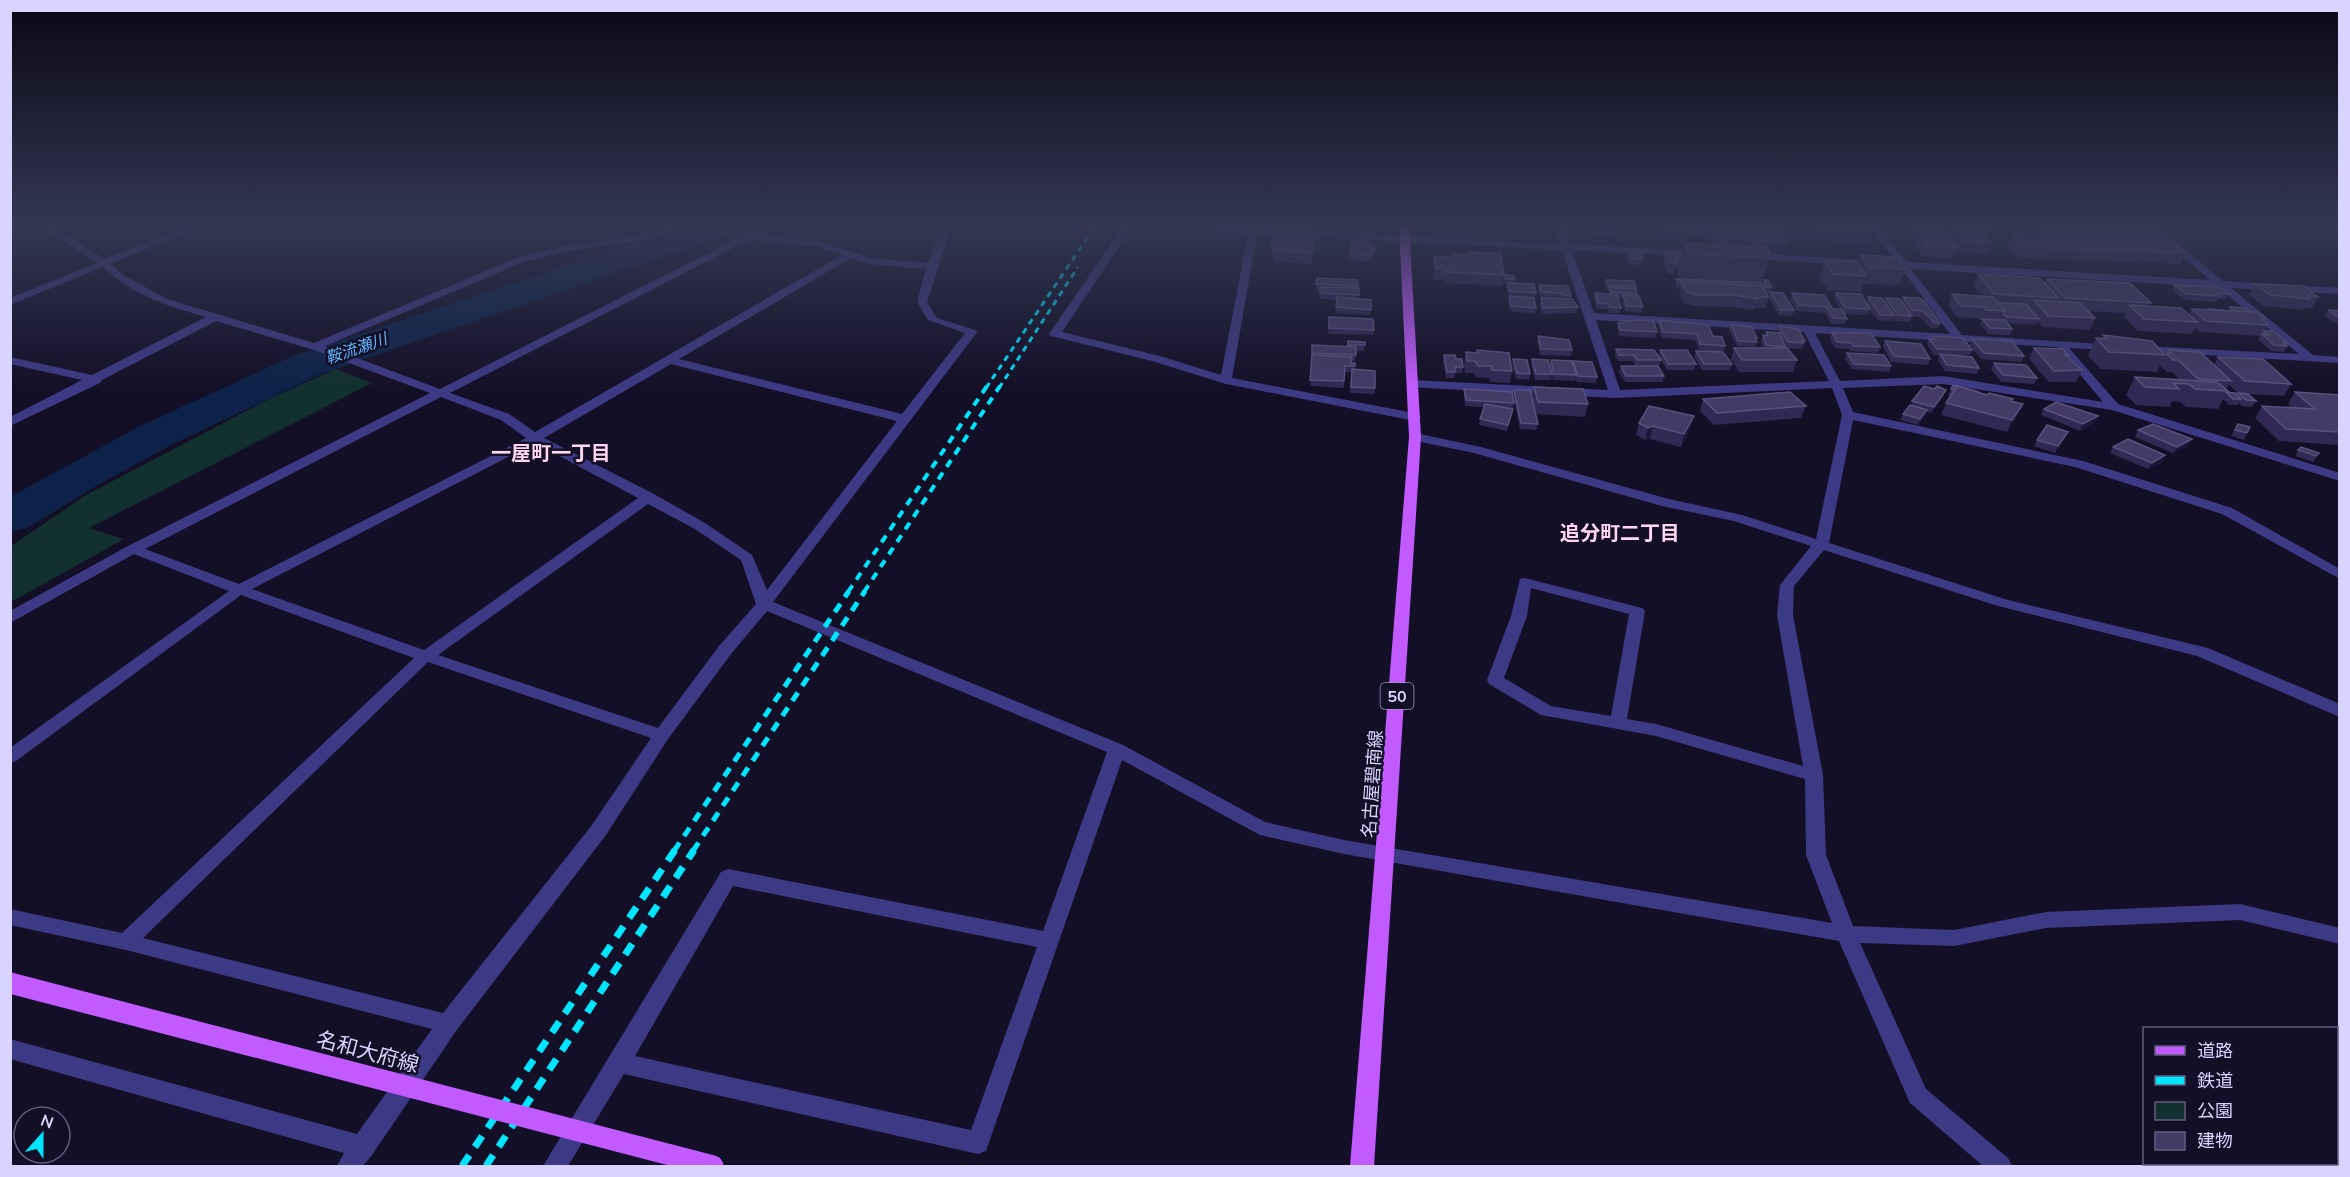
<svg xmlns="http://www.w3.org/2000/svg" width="2350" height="1177" font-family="Mulish,'Noto Sans JP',sans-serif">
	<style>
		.green { fill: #12302f }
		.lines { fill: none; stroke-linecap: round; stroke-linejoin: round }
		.river { fill: #0c2248; fill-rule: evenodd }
		.minor { fill: #3d3a85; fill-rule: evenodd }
		.major { fill: #c25bff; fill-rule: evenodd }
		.rail-far3 { stroke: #00e5ff; stroke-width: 3; stroke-dasharray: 6 5; stroke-linecap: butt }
		.rail-far2 { stroke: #00e5ff; stroke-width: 4; stroke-dasharray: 8 7; stroke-linecap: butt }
		.rail-far1 { stroke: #00e5ff; stroke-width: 5; stroke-dasharray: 10 8; stroke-linecap: butt }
		.rail { stroke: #00e5ff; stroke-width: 7; stroke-dasharray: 13 10; stroke-linecap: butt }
		.major-bridge { stroke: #c25bff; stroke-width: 21 }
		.wall { fill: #312854; fill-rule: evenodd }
		.shaded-wall { fill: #1d163a }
		.building { fill: #433a66; stroke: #5a527e; stroke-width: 1.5 }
		.labels { text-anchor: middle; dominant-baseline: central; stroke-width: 5; stroke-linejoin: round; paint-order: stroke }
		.far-water-label { font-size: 16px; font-style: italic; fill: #62b6ff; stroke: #130f26 }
		.shield { fill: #130f26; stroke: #9e99be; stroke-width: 1.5 }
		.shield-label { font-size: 16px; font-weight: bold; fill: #d9d4ff }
		.street-label { font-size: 18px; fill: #d9d4ff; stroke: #130f26 }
		.neighbourhood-label { font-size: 20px; font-weight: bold; fill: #ffd6f0; stroke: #130f26 }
		.near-street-label { font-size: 21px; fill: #d9d4ff; stroke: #130f26 }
	</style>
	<rect width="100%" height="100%" fill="#130f26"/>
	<path class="green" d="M336,369L372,383L89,528L124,539L11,602V546L86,495L269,399Z"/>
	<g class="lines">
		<path class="river" d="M690,225H739L734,232L321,374L171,445L98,485L27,528L10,532V497L140,426L293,356Z"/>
		<path class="minor" d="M39,225H50L105,259L189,225H202L111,264L123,275L167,299L314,343L519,257L574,244L652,233L678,225H692L653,239L574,250L526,261L325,346L440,389L764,225H776L760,234L819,241L870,258L928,263L942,225H952L927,302L937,318L978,331L773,602L1123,745L1265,822L1344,840L1832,923L1806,855L1805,779L1656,736L1541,715L1489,684L1487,680L1511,616L1520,579L1525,578L1642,608L1645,611L1627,719L1656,724L1803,766L1777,615L1780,585L1811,546L1734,521L1662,506L1474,453L1411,440L1409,437L1415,433L1481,447L1669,499L1742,515L1816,539L1842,415L1832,388L1615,398L1408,387V381L1412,380L1608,390L1562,250L1257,234L1232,378L1419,414L1421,417L1419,420L1415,421L1226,384L1152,361L1051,336L1049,334L1124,225L1249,228V225H1259L1258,228L1560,244L1554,225H1564L1570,244L1702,251L1707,254L1702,257L1572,250L1594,313L1950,334L1901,268L1750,259L1745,256L1750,253L1896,262L1868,225H1878L1907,262L2210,280L2144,225H2155L2223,281L2340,288V294L2231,288L2313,355L2340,357V363L2138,351L2136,349L2142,346L2299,354L2218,287L1911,269L1962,335L2116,345L2118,347L2112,350L2069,348L2118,404L2340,473V481L2112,410L1943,384L1843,388L1853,412L2083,461L2232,508L2340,569V579L2222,514L2075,467L1853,420L1829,543L2008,600L2208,648L2340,704V717L2197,656L1998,606L1824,550L1794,586L1793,615L1823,775L1826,855L1853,926L1954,930L2046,912L2240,904L2340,928V944L2240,920L2046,928L1954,946L1860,943L1926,1089L2008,1158L2012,1166H1983L1910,1103L1839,941L1344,854L1260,835L1122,760L986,1151L978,1154L624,1074L568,1166H543L721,872L728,869L1043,931L1107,752L767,611L731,654L668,739L606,835L456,1031L372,1155L363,1166H337L344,1153L10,1059V1039L357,1134L432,1029L126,950L10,925V909L122,933L414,658L241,595L16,761L10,763V748L229,591L134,554L10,623V611L128,546L430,393L314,350L216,321L102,380L100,383L10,426V417L82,380L10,364V357L92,375L206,317C169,306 131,295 103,267L10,305V298L97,263ZM1133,226L1248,234L1221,375L1160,356L1062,332ZM751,239L818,247L842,255L535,432L509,414L450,393ZM851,258L869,264L926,269L917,302L928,320L965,333L902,414L679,359ZM1596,320L1804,332L1829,381L1620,390ZM1815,333L2057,347L2103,402L1943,376L1840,381ZM671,364L897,421L767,590L752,555L705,523L654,494L544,438ZM441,397L501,420L526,438L239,584L145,549ZM535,443L638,498L424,650L252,589ZM648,504L695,529L741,560L756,604L719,646L658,728L438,655ZM1531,588L1629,614L1611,716L1551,706L1504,678L1527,616ZM428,662L651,738L592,825L443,1013L143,938ZM733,886L1037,947L971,1130L635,1056Z
			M2249,225L2340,226V232L2254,228Z"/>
		<path class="major" d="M1399,225H1409L1421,437L1374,1166H1350L1409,437Z"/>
		<path class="rail-far3" d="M986,388L1096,225
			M999,388L1078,267"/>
		<path class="rail-far2" d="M848,592L987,386
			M864,592L1000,386"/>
		<path class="rail-far1" d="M674,851L849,591
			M693,851L865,591"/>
		<path class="rail" d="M462,1166L675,850
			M486,1166L694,850"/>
		<path class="major-bridge" d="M10,983L713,1166"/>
	</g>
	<path class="wall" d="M1320,225H1348L1347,230L1319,227Z
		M1511,225H1540L1541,227L1540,232L1514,231Z
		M1588,225H1625L1626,227L1624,237L1592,236Z
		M1651,225H1717L1727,242L1726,245L1771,254L1761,285L1762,286L1764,280L1772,287L1770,292H1766L1769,297L1765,308H1755L1754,310L1731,307L1691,306L1690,304L1683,303L1679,292L1680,288H1677L1675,284L1676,279H1680L1677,272V269H1675L1674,274H1667L1663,263L1665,253H1681L1684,243L1716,245L1711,238V236L1687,235L1686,233L1684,241L1657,239Z
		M1719,225H1778L1781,229L1780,234L1787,240L1786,245L1752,246L1747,238L1748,236H1746L1748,239L1746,244L1728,243Z
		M1781,225H1869L1871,227L1869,230L1871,232L1868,243L1787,239L1780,228Z
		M1910,225H1930L1946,234L1949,226L1971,228L1968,225H2017L2021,229L2019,235L2007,234L2004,231L2003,234L1990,233L1989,235H1984L1991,243L1987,254L1957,252L1956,250L1953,258L1923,256L1907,234Z
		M2028,225H2145L2152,231L2151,235L2185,253L2180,264L2142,262L2139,259L2137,262L2106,261L2104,259L2103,261L2020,258L2008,245L2012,235L2040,236Z
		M1314,229L1312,264L1274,262V257H1271V246L1276,236Z
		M1351,241L1375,249L1374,254H1371V261H1351Z
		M1468,252L1504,275L1502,286L1444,283V280H1434L1433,267L1434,256L1452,257V254L1468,255Z
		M1628,253L1643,259L1642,265L1629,264L1627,259Z
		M1860,255L1906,269L1900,285L1863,284L1861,292L1828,290L1819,277L1824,261L1857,264Z
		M1978,274L2045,284L2047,279L2151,303L2149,306L2189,315L2192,309L2208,310L2209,309L2228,311L2230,307L2250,312L2266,319L2265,321L2268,325L2265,331L2288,343L2286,345L2287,346L2284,352L2271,351L2259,340L2260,336L2200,332L2195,328L2192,334L2138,331L2123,316L2125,313L2088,311L2095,318L2090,330L2043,327L2038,321L2036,325L2007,323L2012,329L2010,335L1988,334L1980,324L1982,321L1980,319L1957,317L1948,306L1952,294L1982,296L1973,285Z
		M1505,275L1515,279L1514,284L1536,293L1535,299H1534L1536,308L1535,314L1510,311L1508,302L1509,297L1507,289V284H1505L1504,281Z
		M1317,278L1357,280L1358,299L1371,300L1370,315L1335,313L1337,300L1320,299V290H1316Z
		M1606,280L1636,287L1637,296L1643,307L1641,313L1625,311L1622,301L1623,299L1618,298L1621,308L1620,313H1609L1608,309H1597L1594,299L1595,293L1608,294L1609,291H1607L1605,285Z
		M2255,284L2318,297L2312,308H2305L2304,310L2264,306L2249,295Z
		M1539,285L1571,296V299L1578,307L1576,313L1542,314L1540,303L1541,298L1538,290Z
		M2174,285L2229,294L2226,299H2218L2217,302L2184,300L2172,290Z
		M1770,292L1794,310L1792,316L1779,315L1769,298Z
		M1792,293L1833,309H1841L1834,299L1836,293L1866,302L1868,297L1885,302L1886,298L1902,301L1903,297L1940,323L1938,328H1931L1920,317L1912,316L1910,322L1896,321L1894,317L1892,321L1878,320L1870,310L1868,315L1844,314L1847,319L1845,324H1831L1825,313L1797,311L1790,299Z
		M2329,310L2340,311V323H2335L2325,316Z
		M1329,317L1374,330L1373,335L1328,334Z
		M1659,320L1713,336L1725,346L1723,352L1732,364L1730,370H1702L1694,357L1696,351L1723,352L1699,350L1695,340L1662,338L1658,326Z
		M1620,321L1657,332L1655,338L1619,336L1617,328L1618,323H1620Z
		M1731,324L1757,338L1755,347L1737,346L1729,330Z
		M1779,326L1805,341L1803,347H1802L1801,349L1787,348L1797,360L1793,372H1739L1731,359L1734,348H1763L1761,341L1763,335L1765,336L1766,332L1778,333Z
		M1832,333L1880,347L1878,353L1851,351L1850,349L1835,348L1830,339Z
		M2103,335L2165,355L2168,350L2214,365L2218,357L2291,384L2284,396L2248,394L2256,401L2252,407L2242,406L2239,403L2238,405H2229L2223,399L2218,409L2186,407L2180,402L2172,401L2170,407L2136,405L2126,395L2135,377L2180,380L2172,372H2167L2160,365L2157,372L2101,369L2088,356L2096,338L2101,339ZM2229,385L2238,393L2237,395L2227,392L2228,391L2226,390Z
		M1538,336L1572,350L1571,356L1540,355L1537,342Z
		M1932,336L1972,350L1970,355H1956L1979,368L1977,374L1945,371L1938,360L1939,355H1934L1927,344L1929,339H1931Z
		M1972,339L2024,356L2021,362L1981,359L1970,345Z
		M1348,341L1365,345L1364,351H1356L1355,361H1351V363L1355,366V370L1375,388V394L1350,393L1351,372H1345L1344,388L1310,386L1312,345L1347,347Z
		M1885,341L1930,359L1928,365L1891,362L1883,347Z
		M2034,348L2068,355L2067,357L2082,370L2076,382H2049L2029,359Z
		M1616,349L1661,360L1659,366H1658L1664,376L1663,382H1625L1619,372L1621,366H1635L1633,361H1618L1615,355Z
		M1477,350L1512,371L1510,383L1490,382L1489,378L1476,377L1473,373H1465L1464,364L1466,352L1477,353Z
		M1660,350L1696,364L1694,370H1667L1659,356Z
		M1847,353L1891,366L1889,372L1852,369L1845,359Z
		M1444,355L1456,359L1463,367L1462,373H1455L1454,378H1446L1443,361Z
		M1513,359L1530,374L1529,380L1516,379L1512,365Z
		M1532,359L1550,365L1551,360L1573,364V361L1597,377L1596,383L1577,382L1575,378V381L1553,380L1552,375L1551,380H1535L1531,365Z
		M1994,363L2037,378L2034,384L2001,382L1991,369Z
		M1534,387L1588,404L1585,417L1536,414L1532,399Z
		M1464,389L1514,403L1513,409H1511V415L1507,431L1479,425L1484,407L1465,406L1464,395Z
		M1951,389L2012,401L2017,416L2007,432L1941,415L1946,403L1951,396L1948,395Z
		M1514,390L1538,424L1536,430L1520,429L1513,396Z
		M2295,392L2340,395V445L2279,441L2255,418L2262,406L2292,408L2288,404Z
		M1944,396L1931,413L1926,412L1925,416L1918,425L1900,420L1903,414L1911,405L1912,401Z
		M1703,399L1806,406L1801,418L1714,425L1700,411Z
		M2044,409L2095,422L2080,431L2041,415Z
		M1639,423L1690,429L1681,447L1650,439L1645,440L1636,435Z
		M2238,424L2247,433L2244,440L2231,436Z
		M2138,430L2188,446L2173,453L2135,437Z
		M2065,438L2055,453L2034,446L2037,440Z
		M2113,447L2165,455L2162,462L2148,469L2110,453Z
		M2298,450L2319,453L2313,462L2295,456Z"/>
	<path class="shaded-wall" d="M1946,390L1944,396L1931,413L1934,407Z
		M2023,404L2017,416L2007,432L2012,420Z
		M1927,410L1925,416L1918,425L1920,419Z
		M1694,416L1690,429L1681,447L1684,434Z
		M2098,416L2095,422L2080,431L2083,424Z
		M1653,426L1650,439L1645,440L1648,428Z
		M2068,432L2065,438L2055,453L2058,446Z
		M2192,439L2188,446L2173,453L2177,447Z
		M2165,455L2162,462L2148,469L2152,463Z"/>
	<path class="building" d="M1515,225H1540L1541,227L1515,226Z
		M1594,225H1625L1626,227Z
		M1657,225H1684L1687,230L1659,229Z
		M1686,225H1717L1727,242L1718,241L1712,232L1716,233L1715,231L1688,229Z
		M1723,225H1740L1748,239L1729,238Z
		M1742,225H1778L1781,229H1779L1781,232L1746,230Z
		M1788,225H1869L1871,227L1866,226L1871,232L1790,228Z
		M1911,225H1940L1957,248L1927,246Z
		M1975,225H1987L1992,230L1979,229Z
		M1989,225H2002L2005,228H1992Z
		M2006,225H2017L2021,229H2009Z
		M2036,225H2057L2069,235L2044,233Z
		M2061,225H2103L2111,232L2085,231L2089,235L2071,234Z
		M2108,225H2145L2152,231L2114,230Z
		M1949,226L1979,229L1991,243L1961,241Z
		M1277,227L1314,229L1313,253L1274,251V246H1271L1273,236H1276Z
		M2090,232L2121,234L2142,251L2111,250Z
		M2116,232L2148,233L2151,235L2126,234L2125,236L2121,234L2118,233Z
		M1749,233L1784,234L1787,240H1754Z
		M2126,234L2162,235L2185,253L2147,252Z
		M2012,235L2093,238L2108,251L2025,247Z
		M1351,241L1371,242L1375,249H1371L1372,255L1351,256Z
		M1684,243L1767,247L1771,254L1766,253L1769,258L1689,254Z
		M1468,252L1500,253L1504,275L1445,272V269H1436L1434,256L1453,257L1452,254L1469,255Z
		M1628,253L1641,254L1643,259H1630Z
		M1665,253H1681L1680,259L1675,258L1677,263H1670Z
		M1860,255L1896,257L1906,269L1869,268Z
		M1824,261L1857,262L1866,276L1833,274Z
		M1978,274L2040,278L2059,298L1994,294Z
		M1505,275L1514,276L1515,279H1505Z
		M1317,278L1357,280L1358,286L1316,284Z
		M1676,279L1761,283L1762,286L1681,281L1682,282H1678Z
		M2047,279L2130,283L2151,303L2065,298Z
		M1606,280L1634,281L1636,287L1608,285Z
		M1764,280H1768L1772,287H1765L1763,283H1766Z
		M1681,281L1762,286L1769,297H1756L1758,299L1734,295H1694L1693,293L1686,292Z
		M1508,283L1534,284L1536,293L1509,291Z
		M2255,284L2304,286L2318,297L2308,296L2310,299L2270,295Z
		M1539,285L1568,286L1571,296L1562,295L1561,293L1541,292Z
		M2174,285L2219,287L2229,294L2216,293L2220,296L2186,294Z
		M1320,287L1359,288V295L1320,293Z
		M1609,287L1636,289L1637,294L1611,292Z
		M1770,292L1783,293L1794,310H1781Z
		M1595,293L1617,295L1621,308L1610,307L1609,304L1598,303Z
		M1792,293L1824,295L1833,309H1842L1847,319L1833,318L1827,307L1799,305Z
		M1836,293L1861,294L1870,309L1845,308Z
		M1952,294L1993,297L2005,311L1986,310L1985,307L1961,306Z
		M1623,295L1639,296L1643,307L1627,306Z
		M1509,296L1534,298L1536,308L1511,306Z
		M1337,297L1371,300V310L1336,307Z
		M1868,297L1882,298L1894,315H1880Z
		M1903,297L1919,298L1924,301L1940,323L1934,322L1923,311L1912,310Z
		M1541,298L1572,299L1578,307L1543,308Z
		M1886,298L1900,299L1912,316L1898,315Z
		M2034,300L2080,303L2095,318L2048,316Z
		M1998,303L2026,304L2039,319L2007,317L2004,314L2005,311Z
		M2129,305L2181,308L2198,322L2144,319Z
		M2230,307L2246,308L2250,312L2234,311Z
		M2192,309L2258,312L2266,319H2262L2268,325L2206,321Z
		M2209,309L2224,310L2226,311L2210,310Z
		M2329,310L2340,311V317H2338Z
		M1329,317L1373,319L1374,330L1329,328Z
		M1982,319L2005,320L2012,329L1990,328Z
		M1653,320L1657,332L1620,330L1618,323H1621L1620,321Z
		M1659,320L1708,325L1713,336L1722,337L1725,346L1700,344L1697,334L1663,332Z
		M1731,324L1752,327L1757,338H1755L1757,342L1738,341Z
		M1779,326L1798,329L1805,341H1802L1803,343L1788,342Z
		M2263,331H2273L2288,343H2284L2287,346L2274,345L2262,334L2268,335Z
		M1766,332L1780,333L1785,347L1766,345L1763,335L1768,336Z
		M1832,333H1871L1880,347L1853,346L1852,343L1837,342Z
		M2103,335L2152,341L2165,355L2109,352L2096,338L2107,339Z
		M1538,336L1569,340L1572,350L1541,349Z
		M1932,336L1963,338L1972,350L1937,349L1929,339H1934Z
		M1972,339L2012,341L2024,356L1984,353Z
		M1348,341L1365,342V345H1348Z
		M1885,341L1921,344L1930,359L1894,356Z
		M1312,345L1356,347V355L1312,353Z
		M1734,348H1787L1797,360H1742Z
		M2034,348L2063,349L2068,355L2064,354L2082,370L2054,371Z
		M1616,349L1654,350L1661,360H1637L1634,355H1619Z
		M1477,350L1509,353L1512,371L1492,370L1491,366H1478L1475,361H1467L1466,352L1478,353Z
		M1660,350H1687L1696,364H1668Z
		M2168,350L2200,352L2231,381L2198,379L2178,360H2173L2166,353H2171Z
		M1696,351L1723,352L1732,364H1704Z
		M1847,353L1884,355L1891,366L1854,364Z
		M1940,354L1972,357L1979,368L1947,365Z
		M1312,355L1352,357L1351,363H1355V366H1345L1344,381L1310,380Z
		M1444,355H1455L1456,359H1462L1463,367H1455V372H1447Z
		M2218,357L2263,359L2291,384L2245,381Z
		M1513,359L1527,360L1530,374L1517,373Z
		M1532,359L1548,360L1552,374H1536Z
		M1551,360L1572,361L1576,375L1554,374Z
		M1573,361L1592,362L1597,377L1578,376Z
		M1994,363L2026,365L2037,378L2003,375Z
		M1621,366H1658L1664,376H1626Z
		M1352,369L1375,371V388L1351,387Z
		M2135,377L2217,382L2228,391L2195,389L2189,384L2173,383L2179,389L2145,387Z
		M1953,385L1979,392L1957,386L1955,390L1951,389Z
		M1924,386L1935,389L1937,386L1946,390L1934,407L1912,401Z
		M1957,386L1987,395L1989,393L2013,399L2011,401L2023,404L2012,420L1946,403Z
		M1534,387L1583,389L1588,404L1538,402Z
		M1464,389L1512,392L1514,403L1466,400Z
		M1514,390H1530L1538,424L1521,423Z
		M1790,392L1806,406L1717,413L1703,399Z
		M2226,392L2235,393L2241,399H2233Z
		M2295,392L2340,395V432L2286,429L2262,406L2315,409Z
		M2238,393L2248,394L2256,401L2246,400Z
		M2056,402L2098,416L2083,424L2044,409Z
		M1485,404L1513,409L1508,425L1480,419Z
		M1910,405L1927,410L1920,419L1903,414Z
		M1649,406L1694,416L1684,434L1653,426L1648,428L1639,423Z
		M2153,424L2192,439L2177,447L2138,430Z
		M2238,424L2250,427L2247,433L2235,430Z
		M2047,425L2068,432L2058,446L2037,440Z
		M2128,439L2165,455L2152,463L2113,447Z
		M2301,447L2319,453L2316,456L2298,450Z"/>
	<linearGradient id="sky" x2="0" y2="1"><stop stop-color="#0a0815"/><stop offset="0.58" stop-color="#333752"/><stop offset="1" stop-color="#333752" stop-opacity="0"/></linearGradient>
	<rect width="2350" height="390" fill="url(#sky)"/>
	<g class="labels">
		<g class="far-water-label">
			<text transform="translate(356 348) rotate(-19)">鞍流瀬川</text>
		</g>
		<rect class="shield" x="1380.5" y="683" width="33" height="26" rx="4.5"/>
		<g class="shield-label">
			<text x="1397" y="696">50</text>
		</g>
		<g class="street-label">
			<text transform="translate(1372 784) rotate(-86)">名古屋碧南線</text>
		</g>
		<g class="neighbourhood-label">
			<text x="551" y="452">一屋町一丁目</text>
			<text x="1620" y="532">追分町二丁目</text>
		</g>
		<g class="near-street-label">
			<text transform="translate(368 1051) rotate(15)">名和大府線</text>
		</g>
	</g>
	<rect width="2350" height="1177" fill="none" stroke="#d9d4ff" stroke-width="24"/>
	<rect x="2143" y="1027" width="195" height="138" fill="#130f26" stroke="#625e7d" stroke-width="1.5"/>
	<rect x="2155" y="1046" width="30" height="9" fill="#c25bff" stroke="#625e7d" stroke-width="1.5"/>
	<text x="2197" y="1057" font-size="18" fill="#d9d4ff">道路</text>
	<rect x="2155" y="1076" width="30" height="9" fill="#00e5ff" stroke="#625e7d" stroke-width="1.5"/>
	<text x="2197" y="1087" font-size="18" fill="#d9d4ff">鉄道</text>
	<rect x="2155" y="1102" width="30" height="18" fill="#12302f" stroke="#625e7d" stroke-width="1.5"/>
	<text x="2197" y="1117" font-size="18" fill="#d9d4ff">公園</text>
	<rect x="2155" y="1132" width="30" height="18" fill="#433a66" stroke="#625e7d" stroke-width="1.5"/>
	<text x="2197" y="1147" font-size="18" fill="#d9d4ff">建物</text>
	<g transform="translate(42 1135) rotate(21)"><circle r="28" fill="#130f26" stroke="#625e7d" stroke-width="1.5"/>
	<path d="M0-4.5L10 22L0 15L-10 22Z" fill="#00e5ff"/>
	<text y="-9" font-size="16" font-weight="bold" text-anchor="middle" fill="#d9d4ff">N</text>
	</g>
</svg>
